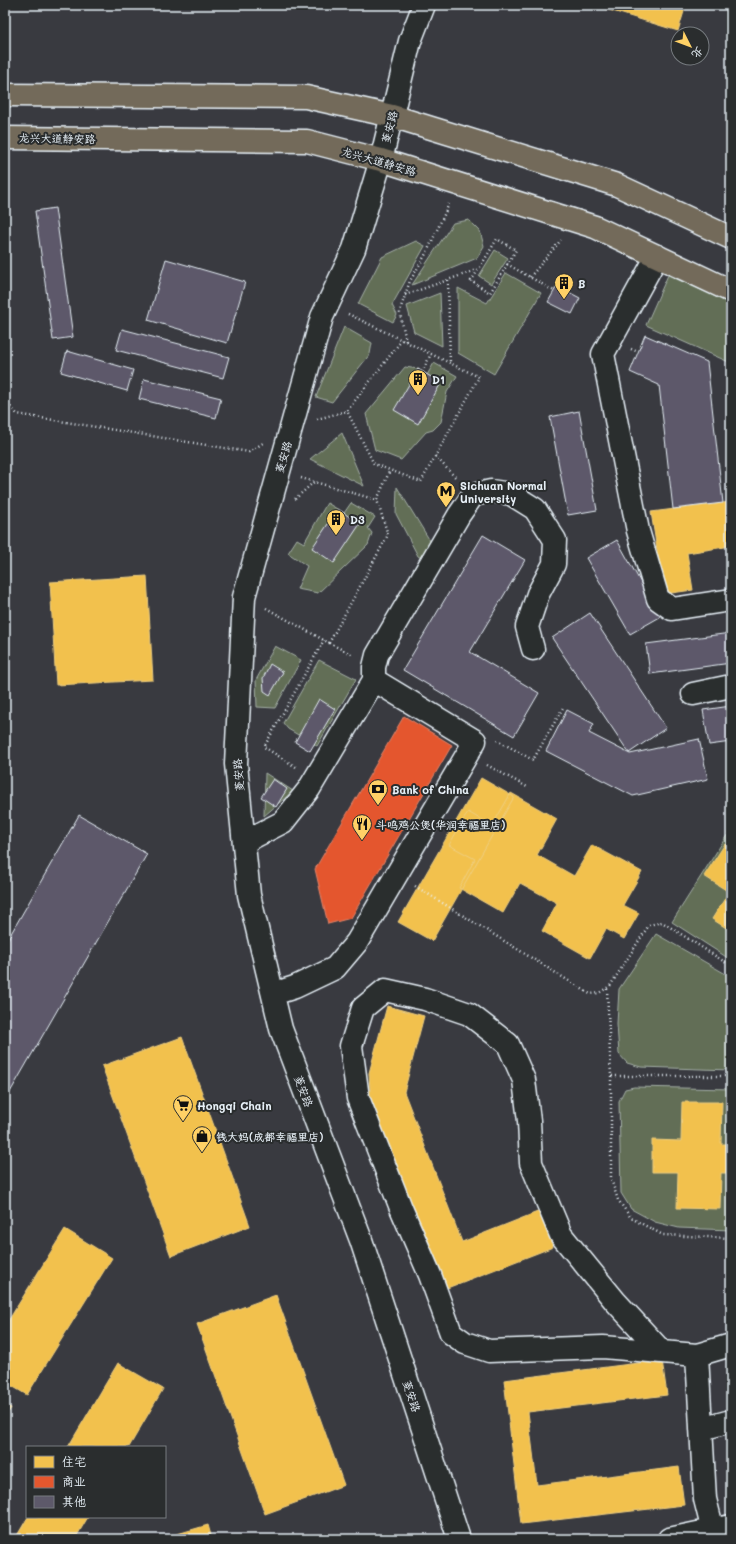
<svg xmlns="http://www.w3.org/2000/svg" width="736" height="1544" font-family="Mali,'LXGW WenKai TC',sans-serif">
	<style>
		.green { fill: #626e56; stroke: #a5b0a7 }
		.homes { fill: #f2c14e; stroke: #efcf81 }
		.shops { fill: #e4572e; stroke: #e5856b }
		.building { fill: #5d596a; stroke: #e8f1f8 }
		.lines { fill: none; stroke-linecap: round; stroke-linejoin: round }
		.minor-casing { stroke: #e8f1f8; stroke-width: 25 }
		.major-casing { stroke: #e8f1f8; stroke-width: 25 }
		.path { stroke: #e8f1f8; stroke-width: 2.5; stroke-dasharray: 1 3; stroke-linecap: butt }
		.minor { stroke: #2a2d2e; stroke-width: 22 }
		.major { stroke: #736b5a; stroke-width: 22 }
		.labels { text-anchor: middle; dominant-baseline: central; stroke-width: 4; stroke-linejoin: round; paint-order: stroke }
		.street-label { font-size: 11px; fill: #e8f1f8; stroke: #2a2d2e }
		.poi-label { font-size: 11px; font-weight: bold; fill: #e8f1f8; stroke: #2a2d2e; text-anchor: start }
	</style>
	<rect width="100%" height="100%" fill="#393a40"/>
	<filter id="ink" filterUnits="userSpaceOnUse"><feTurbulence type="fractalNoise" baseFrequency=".025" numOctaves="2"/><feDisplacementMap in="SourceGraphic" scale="8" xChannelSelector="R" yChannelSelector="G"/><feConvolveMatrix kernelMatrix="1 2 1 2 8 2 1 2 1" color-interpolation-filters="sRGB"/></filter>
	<g filter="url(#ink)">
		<path class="green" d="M469,220L480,231L484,246L477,258L412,285L453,223Z
			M416,241L425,246L392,305L397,315L393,322L358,304L382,257Z
			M495,250L508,258L491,284L479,276Z
			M506,273L541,293L494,374L458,353V288L487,303Z
			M668,275L731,304V363L646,325Z
			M440,293L442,346L414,332L407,306Z
			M344,327L372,343L370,354L332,402L316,397Z
			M434,363L457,376L447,392L441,422L433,430L426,432L401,460L375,450L366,414L405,367L418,369L427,375Z
			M342,433L364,486L310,459Z
			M397,487L435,549L427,562L418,556L396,514Z
			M327,503L344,513L351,503L375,517L368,528L372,533L368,545L318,593L297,589L307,566L288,553L297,539L304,543Z
			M275,646L301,660L275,708L257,707L256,680Z
			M319,660L356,679L317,746L288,729L283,723Z
			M265,773L293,791L264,816Z
			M731,829V960L672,922Z
			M656,934L731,977V1070L641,1067L627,1063L619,1054L617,1024L619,989Z
			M634,1087L731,1089V1230L679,1228L655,1222L631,1209L621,1193L619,1101L625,1089Z"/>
		<path class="homes" d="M593,5H686L678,31Z
			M731,502V546L687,553L693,590L664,594L651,512Z
			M147,576L153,680L56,685L50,582Z
			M481,778L514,797L432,941L398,922Z
			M511,793L557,819L537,855L574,876L592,845L642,872L623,905L639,913L624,939L606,929L590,958L542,931L557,903L520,883L503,913L459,888L475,859L449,845L468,812L492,826Z
			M725,844L731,848V931L712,919L729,892L704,876Z
			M387,1006L424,1016L404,1092L462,1242L540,1211L553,1247L442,1290L371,1108L369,1073Z
			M182,1037L250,1226L171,1256L102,1066Z
			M682,1102H722L721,1144H731V1173H721L720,1209L677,1208L678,1172H652V1140L681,1141Z
			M65,1229L112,1258L27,1395L5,1382V1326Z
			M276,1295L344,1485L265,1514L197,1324Z
			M662,1360L667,1395L528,1412L537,1485L679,1467L684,1505L521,1524L504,1380Z
			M118,1363L163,1389L129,1447H68Z
			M5,1404L11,1408L5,1418Z
			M28,1517H88L75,1539H15Z
			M208,1525L212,1539H160Z"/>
		<path class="shops" d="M404,716L452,745L351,918L328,924L315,869Z"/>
		<path class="building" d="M55,208L73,337L53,340L35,211Z
			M166,259L245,282L227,343L148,320Z
			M557,286L580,298L572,314L548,302Z
			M122,329L229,357L223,378L116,350Z
			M645,335L707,362L723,503L673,509L659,385L630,372Z
			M67,351L133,370L127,391L61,372Z
			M418,369L441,383L418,424L394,410Z
			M144,379L221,398L216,418L139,399Z
			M579,411L597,510L568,515L550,417Z
			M338,509L360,524L334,563L312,548Z
			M483,535L525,560L470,652L539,693L514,736L403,670Z
			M617,540L660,617L630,634L586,558Z
			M590,613L666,728L629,753L552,638Z
			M731,633V663L650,674L646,644Z
			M270,664L283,672L270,695L264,691L263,678Z
			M319,699L335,709L310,751L295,742Z
			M731,706V742L709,745L703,710Z
			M567,710L594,724L589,733L630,754L699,739L708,779L633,796L546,751Z
			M273,779L287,789L276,807L261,797Z
			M79,815L147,854L9,1094L5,1092V944Z"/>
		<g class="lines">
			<defs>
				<path id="minor" d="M424,5L410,41L381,160L354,249L322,317L244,597L236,764L249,895L281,1029L361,1240L459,1539
					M657,256L603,354L638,531L658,599L672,609L731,600
					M374,680V667L377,655L459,515L473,495L491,491L511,494L535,509L555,540L554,564L538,594L527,627L533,649
					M693,694L731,686
					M244,842L283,822L309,789L374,680L475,741L357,942L335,968L295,987L273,994
					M662,1352L615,1301L561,1235L531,1163L529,1121L524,1080L508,1044L469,1014L425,999L385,990L363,1008L351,1046L358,1098L401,1208L430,1275L451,1333L465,1343L489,1351L603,1347L697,1355
					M701,1429L731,1421
					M669,1539L731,1526
					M715,1539L705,1499L697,1355L731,1345"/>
				<path id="major" d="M5,95L306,97L392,116L617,185L731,238
					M5,138L307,141L381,160L595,227L731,291"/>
			</defs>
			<use href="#minor" class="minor-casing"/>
			<use href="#major" class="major-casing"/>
			<path class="path" d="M507,264L554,291
				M530,277L561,240
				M448,280L450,363
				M405,295L479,269L497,239L516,250L490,293L471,281L479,269
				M348,314L479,377L421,482L374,464L347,411L402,340
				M406,341L400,313L401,307L410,281L427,252L449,204
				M631,349L638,352
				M422,372L431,354
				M5,401L17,414L249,452L263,443
				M317,419L347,411
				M435,456L457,479
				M301,478L377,500L390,470
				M295,499L314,482
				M266,608L329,643L388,535L377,500
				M329,643L353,655
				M497,740L533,760L564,706
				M487,765L527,787
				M296,767L264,747L324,640
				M415,886L590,994L599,993L610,986L649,925L662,922L731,966
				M607,989L611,1076H731
				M611,1076V1179L618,1200L631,1218L663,1235L731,1238"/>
			<use href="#minor" class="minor"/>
			<use href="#major" class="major"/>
		</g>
	</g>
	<defs>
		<symbol id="building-pin" viewBox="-11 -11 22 30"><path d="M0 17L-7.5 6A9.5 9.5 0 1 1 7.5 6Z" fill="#ffd166" stroke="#2a2d2e"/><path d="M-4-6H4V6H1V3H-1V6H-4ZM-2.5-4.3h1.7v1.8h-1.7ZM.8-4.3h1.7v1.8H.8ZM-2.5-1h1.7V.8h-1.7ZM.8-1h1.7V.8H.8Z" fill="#111"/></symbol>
		<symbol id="metro-pin" viewBox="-11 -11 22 30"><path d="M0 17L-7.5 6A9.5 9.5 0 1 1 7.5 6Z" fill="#ffd166" stroke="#2a2d2e"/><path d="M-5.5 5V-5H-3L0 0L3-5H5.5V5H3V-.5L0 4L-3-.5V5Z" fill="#111"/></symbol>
		<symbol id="bank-pin" viewBox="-11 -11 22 30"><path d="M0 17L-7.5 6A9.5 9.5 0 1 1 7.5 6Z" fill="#ffd166" stroke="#2a2d2e"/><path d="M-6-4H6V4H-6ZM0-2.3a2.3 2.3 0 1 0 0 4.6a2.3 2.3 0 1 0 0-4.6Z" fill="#111"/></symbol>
		<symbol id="restaurant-pin" viewBox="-11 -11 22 30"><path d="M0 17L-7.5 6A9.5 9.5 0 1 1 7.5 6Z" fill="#ffd166" stroke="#2a2d2e"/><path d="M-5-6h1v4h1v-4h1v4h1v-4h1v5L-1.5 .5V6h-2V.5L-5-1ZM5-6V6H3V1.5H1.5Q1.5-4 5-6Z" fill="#111"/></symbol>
		<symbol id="supermarket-pin" viewBox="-11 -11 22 30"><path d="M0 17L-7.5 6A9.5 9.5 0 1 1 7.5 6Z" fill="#ffd166" stroke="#2a2d2e"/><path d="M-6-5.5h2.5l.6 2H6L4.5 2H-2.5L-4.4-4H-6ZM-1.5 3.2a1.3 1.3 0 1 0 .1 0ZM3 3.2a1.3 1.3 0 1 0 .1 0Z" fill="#111"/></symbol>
		<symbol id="shop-pin" viewBox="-11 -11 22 30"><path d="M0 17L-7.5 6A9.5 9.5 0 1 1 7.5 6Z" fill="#ffd166" stroke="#2a2d2e"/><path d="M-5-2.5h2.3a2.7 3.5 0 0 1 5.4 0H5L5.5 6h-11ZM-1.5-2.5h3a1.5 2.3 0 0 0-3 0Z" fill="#111"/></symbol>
	</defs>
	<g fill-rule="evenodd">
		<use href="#building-pin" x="553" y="272" width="22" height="30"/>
		<use href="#building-pin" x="407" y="368" width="22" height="30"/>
		<use href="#metro-pin" x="435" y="480" width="22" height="30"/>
		<use href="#building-pin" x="325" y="508" width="22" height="30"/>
		<use href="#bank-pin" x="367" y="778" width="22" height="30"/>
		<use href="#restaurant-pin" x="351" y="813" width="22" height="30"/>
		<use href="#supermarket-pin" x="172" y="1094" width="22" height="30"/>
		<use href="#shop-pin" x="191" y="1125" width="22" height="30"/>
	</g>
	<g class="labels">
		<g class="street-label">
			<text transform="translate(389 127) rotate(-76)">菱安路</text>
			<text transform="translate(57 138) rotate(1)">龙兴大道静安路</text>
			<text transform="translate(379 161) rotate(16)">龙兴大道静安路</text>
			<text transform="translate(283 457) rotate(-74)">菱安路</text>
			<text transform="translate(238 775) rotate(-94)">菱安路</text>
			<text transform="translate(304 1091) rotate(69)">菱安路</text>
			<text transform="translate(412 1396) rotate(72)">菱安路</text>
		</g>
		<g class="poi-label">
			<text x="578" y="283">B</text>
			<text x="432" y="379">D1</text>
			<text x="460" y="485">Sichuan Normal<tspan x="460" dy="13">University</tspan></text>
			<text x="350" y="519">D3</text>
			<text x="392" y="789">Bank of China</text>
			<text x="376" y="824">斗鸣鸡公煲(华润幸福里店)</text>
			<text x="197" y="1105">Hongqi Chain</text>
			<text x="216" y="1136">钱大妈(成都幸福里店)</text>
		</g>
	</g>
	<rect width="736" height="1544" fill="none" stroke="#2a2d2e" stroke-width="20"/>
	<rect x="10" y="10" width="716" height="1524" fill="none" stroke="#e8f1f8" stroke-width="1.5" filter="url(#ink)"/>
	<rect x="26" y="1446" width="140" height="72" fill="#2a2d2e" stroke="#767b7f"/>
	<rect x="34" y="1456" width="20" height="12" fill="#f2c14e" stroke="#767b7f"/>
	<text x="62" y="1466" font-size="12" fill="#e8f1f8">住宅</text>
	<rect x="34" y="1476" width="20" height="12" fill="#e4572e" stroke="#767b7f"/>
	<text x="62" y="1486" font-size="12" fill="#e8f1f8">商业</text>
	<rect x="34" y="1496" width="20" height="12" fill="#5d596a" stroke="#767b7f"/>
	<text x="62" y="1506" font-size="12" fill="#e8f1f8">其他</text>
	<g transform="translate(690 46) rotate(132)"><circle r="19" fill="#2a2d2e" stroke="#767b7f"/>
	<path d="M0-3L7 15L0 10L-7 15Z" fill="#ffd166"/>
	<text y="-6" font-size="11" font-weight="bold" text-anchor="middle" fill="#e8f1f8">北</text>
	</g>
</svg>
